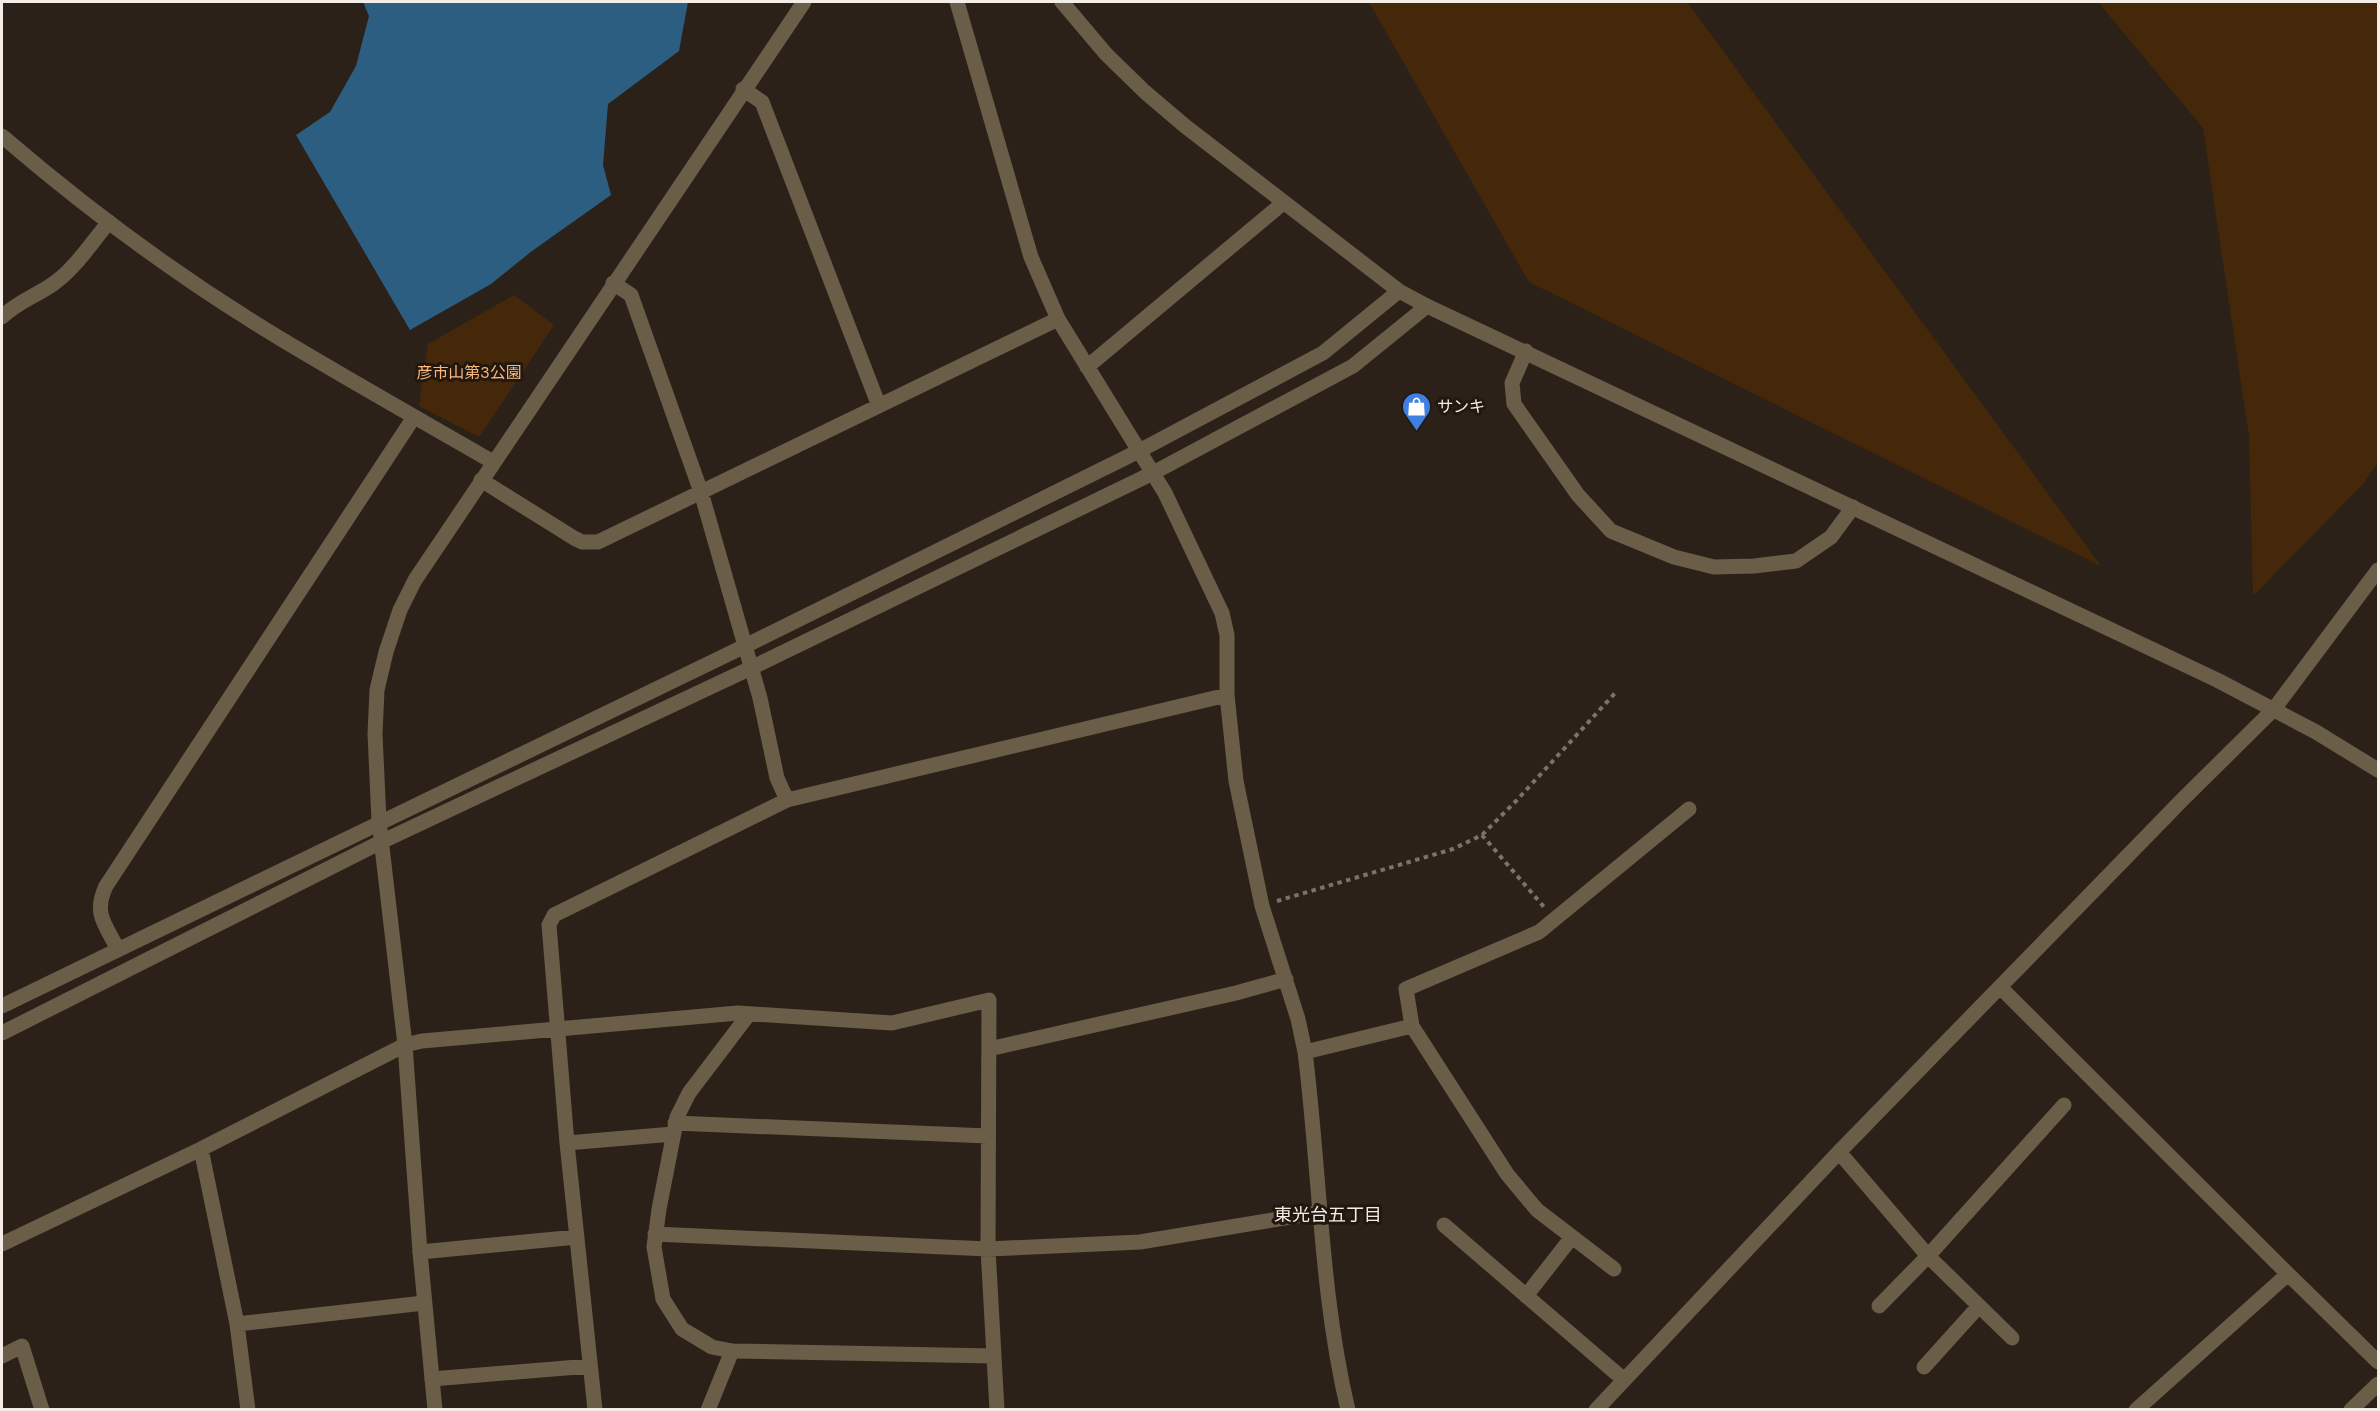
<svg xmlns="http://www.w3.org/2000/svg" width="2380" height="1411" font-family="'DM Sans','Noto Sans JP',sans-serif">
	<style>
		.green { fill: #45280a }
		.water { fill: #2c5e82 }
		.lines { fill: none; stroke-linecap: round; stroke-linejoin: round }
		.path { stroke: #7c726b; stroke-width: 4; stroke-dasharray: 4.5 4.5; stroke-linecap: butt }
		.minor { stroke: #6a5e48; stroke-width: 15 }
		.tertiary { stroke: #6a5e48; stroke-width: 15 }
		.labels { text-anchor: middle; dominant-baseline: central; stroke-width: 6; stroke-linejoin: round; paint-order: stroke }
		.park-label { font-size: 16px; fill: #fbb77b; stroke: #22180f }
		.poi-label { font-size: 16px; fill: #f4ece6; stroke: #22180f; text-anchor: start }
		.neighbourhood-label { font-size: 18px; fill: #f4ece6; stroke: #22180f }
	</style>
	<rect width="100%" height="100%" fill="#2c2118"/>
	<path class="green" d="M1369,2H1687L2101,566L1529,282Z
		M2098,2H2378V462L2363,484L2253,596L2249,436L2203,128Z
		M514,295L554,325L479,437L419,406L428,344Z"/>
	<path class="water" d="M363,2H688L679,51L608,104L603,165L611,195L532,251L491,284L410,330L296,135L330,112L356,66L369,16Z"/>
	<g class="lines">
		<path class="path" d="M1482,835L1544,907
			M1277,901L1453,849L1482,835L1517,800L1617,691"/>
		<path class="minor" d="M957,2L1031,257L1058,319L1165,493L1222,613L1227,635V695L1236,781L1262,906L1298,1019L1305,1052C1320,1171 1320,1292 1348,1410
			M743,89L762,102L879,406
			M613,283L631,295L701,492L760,698L777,778L787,800
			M2,317C17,302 36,296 53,284C75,269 92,242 109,222
			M1526,351L1512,383L1514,404L1578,495L1611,531L1674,557L1714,567L1754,566L1796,561L1831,537L1853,507
			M1087,367L1283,203
			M481,480L574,538L582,542H598L1058,319
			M118,949C105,925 93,913 106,886L414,417
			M2000,987L2288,1274L2378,1362
			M749,1014L689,1093L677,1117L659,1209L654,1247L663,1299L682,1329L712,1347L732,1351L994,1356
			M989,1049L1236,993L1286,979
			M1305,1052L1412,1026
			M675,1123L988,1136
			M567,1143L673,1134
			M201,1149L237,1324L248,1410
			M1839,1152L1928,1256L2012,1338
			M1444,1225L1623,1379
			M655,1234L988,1249L1140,1242L1321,1212
			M2,1244L201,1149L405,1045L422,1041L738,1013L892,1023L989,1000L988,1249L997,1410
			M420,1252L577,1237
			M1614,1269L1537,1210L1507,1174L1412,1026L1406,989L1539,932L1689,809
			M1526,1296L1572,1237
			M1879,1306L1928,1256L2064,1105
			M237,1324L424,1303
			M2,1356L22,1346L42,1410
			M1924,1367L1979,1306
			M432,1379L590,1366
			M595,1410L567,1143L549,925L554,915L787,800L1227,695
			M1596,1410L1839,1152L2183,799L2274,709L2378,570
			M2136,1410L2288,1274
			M2351,1410L2378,1384"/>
		<path class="tertiary" d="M1062,2L1106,54L1145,92L1185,126L1399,291L1427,306L2217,680L2316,732L2378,770
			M2,136C88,210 183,280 281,339C351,381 422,421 493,462
			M2,1006L745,646L1139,451L1323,353L1399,291
			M2,1033L381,842L751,668L1153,473L1353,366L1427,306
			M435,1410L420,1252L405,1045L379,821L375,734L377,690L386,652L400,610L415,580L804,2
			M708,1410L732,1351"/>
	</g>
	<defs>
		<symbol id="shop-pin" viewBox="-11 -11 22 30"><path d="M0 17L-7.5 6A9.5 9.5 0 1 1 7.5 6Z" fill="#3f7fe0" stroke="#22180f"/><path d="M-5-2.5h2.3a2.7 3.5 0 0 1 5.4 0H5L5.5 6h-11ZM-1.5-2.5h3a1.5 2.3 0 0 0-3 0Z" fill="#fff"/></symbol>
	</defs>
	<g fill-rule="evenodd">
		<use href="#shop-pin" x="1400" y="390" width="33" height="45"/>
	</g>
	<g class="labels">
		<g class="park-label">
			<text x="469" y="372">彦市山第3公園</text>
		</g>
		<g class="poi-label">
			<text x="1437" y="406">サンキ</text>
		</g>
		<g class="neighbourhood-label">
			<text x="1328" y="1215">東光台五丁目</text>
		</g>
	</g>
	<rect width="2380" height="1411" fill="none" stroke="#f4ece6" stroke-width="6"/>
</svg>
